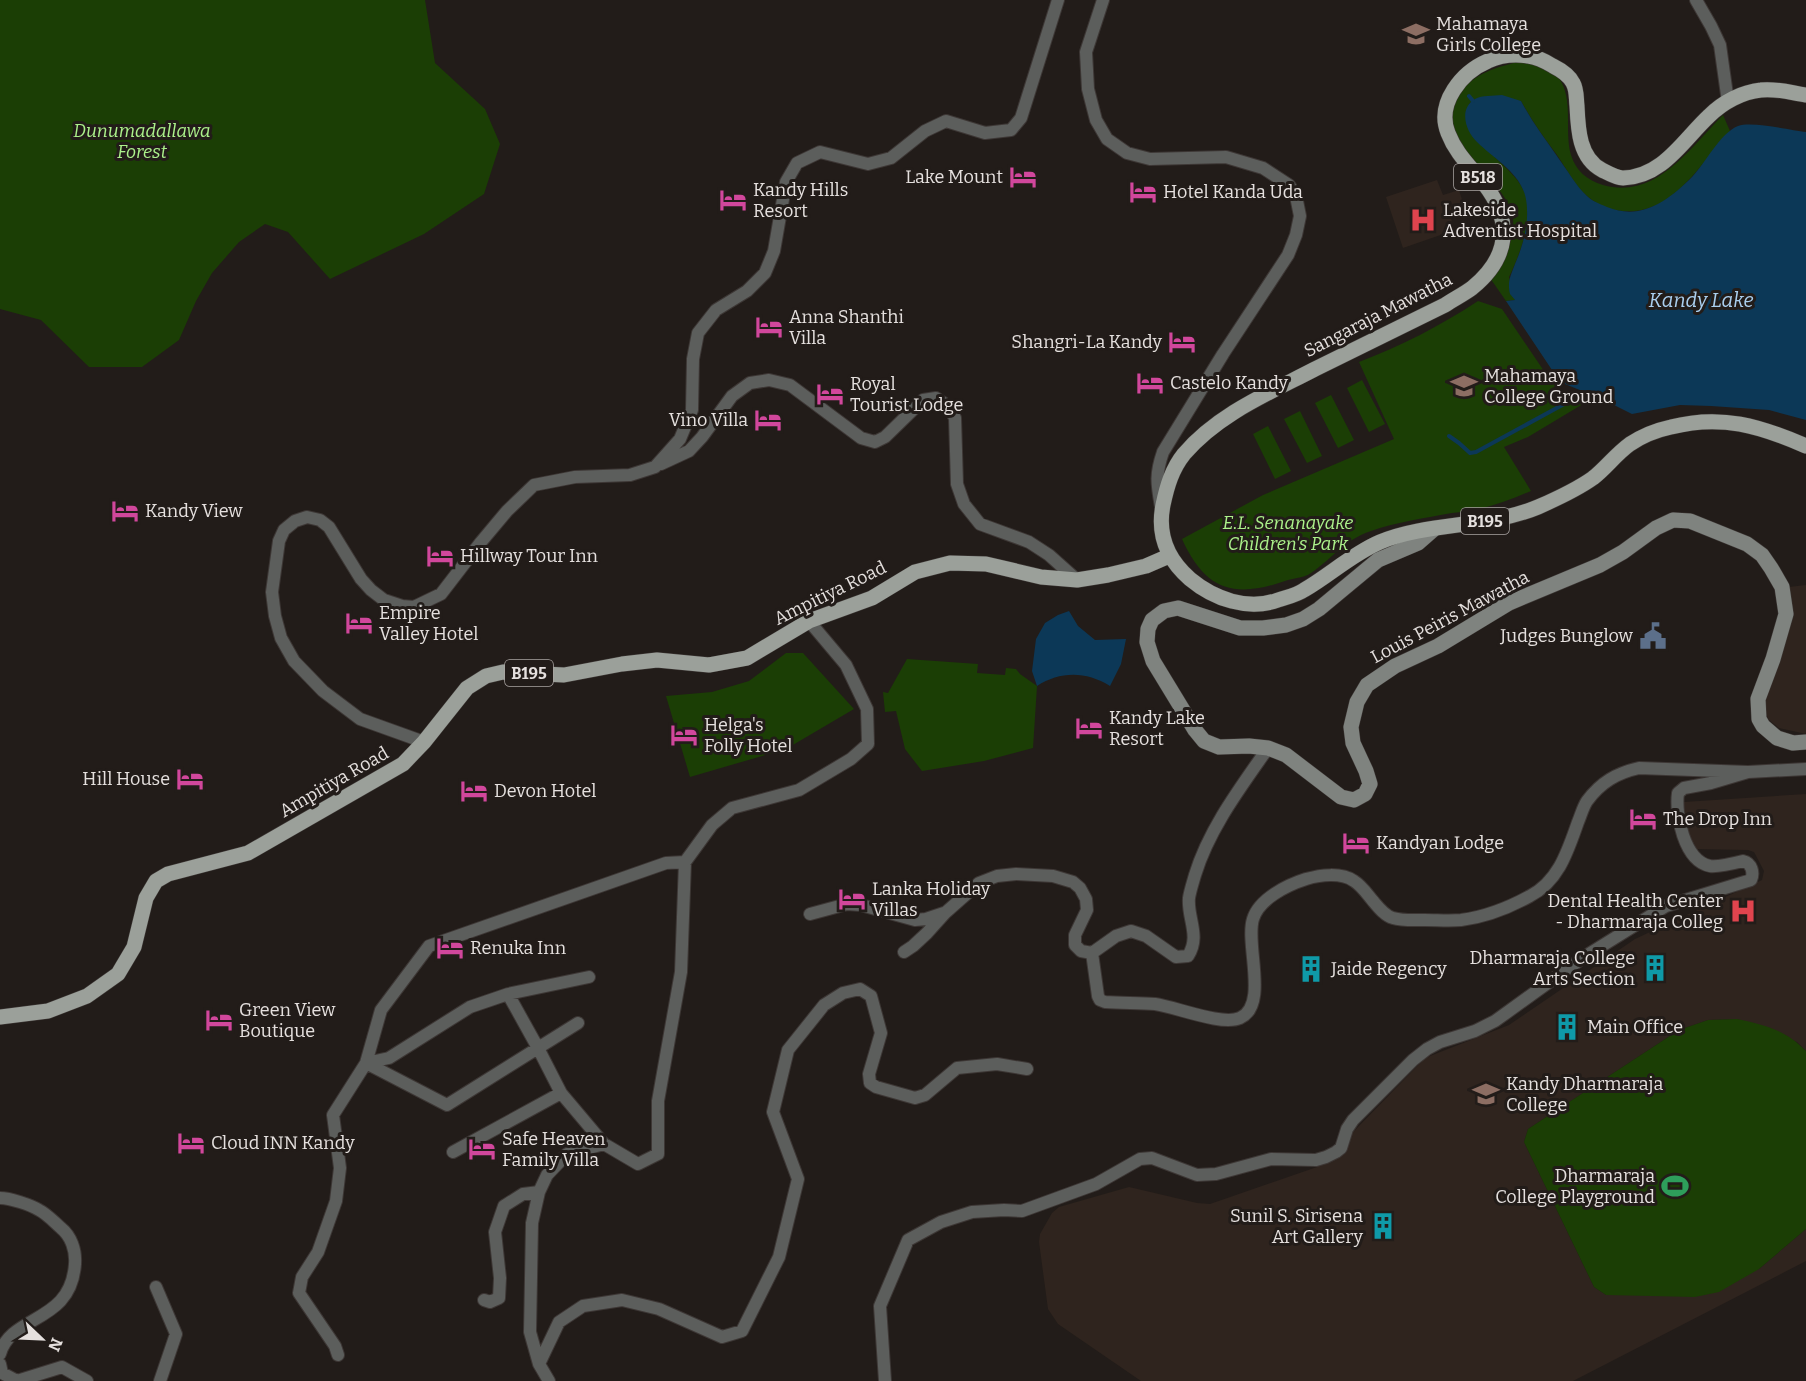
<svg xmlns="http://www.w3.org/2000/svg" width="1806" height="1381" font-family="Bitter,serif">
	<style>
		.built { fill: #2f241e }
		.green { fill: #1b3e05 }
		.water { fill: #0c3857 }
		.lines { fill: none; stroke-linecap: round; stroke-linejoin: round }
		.stream { stroke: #0c3857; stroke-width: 4 }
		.minor-casing { stroke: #3d3735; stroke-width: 14 }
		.secondary-casing { stroke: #3d3735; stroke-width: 16 }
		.primary-casing { stroke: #3d3735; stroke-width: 16 }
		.minor { stroke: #5c5e5c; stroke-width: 12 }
		.secondary { stroke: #7f837f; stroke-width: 15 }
		.primary { stroke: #9ba09a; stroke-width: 15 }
		.labels { text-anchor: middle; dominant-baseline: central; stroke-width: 6; stroke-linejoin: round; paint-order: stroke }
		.shield { fill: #221c19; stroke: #aaa5a3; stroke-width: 1.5 }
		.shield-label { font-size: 16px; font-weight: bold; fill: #e5e0de }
		.poi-label { font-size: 18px; fill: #e5e0de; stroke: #221c19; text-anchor: start }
		.park-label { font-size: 18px; font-style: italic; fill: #acf28b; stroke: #221c19 }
		.street-label { font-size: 18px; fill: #e5e0de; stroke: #221c19 }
		.water-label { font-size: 20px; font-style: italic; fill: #aacfef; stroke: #221c19 }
	</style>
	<rect width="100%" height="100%" fill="#221c19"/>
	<path class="built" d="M1437,180L1443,195L1459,190L1464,206L1448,211L1455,230L1403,248L1386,197Z
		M1806,585V734L1779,728L1769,720L1765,713L1763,704L1789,587Z
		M1806,794V1051L1797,1042L1737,1019L1708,1020L1679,1030L1528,1129L1524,1142L1594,1287L1606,1295L1759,1269L1806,1229V1261L1573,1381H1141L1058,1324L1048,1309L1039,1242L1040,1234L1052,1213L1059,1207L1129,1187L1197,1203L1210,1204L1317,1167L1326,1160L1425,1058L1509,1025L1635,939L1762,880L1764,871L1754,852L1748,850L1695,849L1687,845L1682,805L1684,802Z"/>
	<path class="green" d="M0,0H425L435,63L485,109L500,144L484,194L424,234L330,279L288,232L265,224L239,242L212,273L196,301L179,340L142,367H89L41,320L0,309Z
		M1518,62C1532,62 1551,66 1559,78C1574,100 1564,130 1571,155C1576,171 1587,180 1603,185C1656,200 1690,148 1723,115L1730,131C1708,155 1692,183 1664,201C1639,216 1609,215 1587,196C1575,186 1566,168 1557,155C1544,138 1532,121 1521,101L1475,99L1469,104C1475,118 1484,144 1493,155C1504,167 1517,176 1524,191C1535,215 1520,255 1509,277L1515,300L1506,301L1490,278C1502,260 1515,243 1513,219C1509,178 1425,138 1459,94C1475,73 1494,68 1518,62Z
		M1478,301L1502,309L1544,371L1565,394L1583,404L1528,437L1504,447L1531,491C1514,498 1497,505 1479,509C1470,511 1461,512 1452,513C1425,518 1397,522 1371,531C1344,540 1333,558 1311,573C1304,578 1293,578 1285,581C1234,599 1205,590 1182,539L1263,495L1394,439L1359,362C1401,346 1440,326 1478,301Z
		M1362,380L1385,424L1369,432L1347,388Z
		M1331,395L1354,440L1338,448L1315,403Z
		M1300,411L1322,456L1307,463L1284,419Z
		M1268,426L1291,471L1275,479L1253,434Z
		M786,653H803L854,709L786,749L690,777L666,696L712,692L749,681Z
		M907,659L978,664L977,673L1005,675L1006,668L1016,669L1020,674L1037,686L1033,748L984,761L922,771L905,749L896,711L885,712L883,692L888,693Z
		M1737,1019C1765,1025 1786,1030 1806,1051V1229L1759,1269L1719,1292L1695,1297L1606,1295L1594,1287L1524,1142L1528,1129L1679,1030L1708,1020Z"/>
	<path class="water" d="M1502,95L1521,101C1532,122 1546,140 1559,159C1568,171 1576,186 1587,196C1592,201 1600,204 1607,207C1641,221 1668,201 1692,177C1705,164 1720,133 1738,126C1752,121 1790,130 1806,132V420L1769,410L1711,406L1680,405L1632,414L1602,399L1560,382L1506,301L1515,300L1510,294C1507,281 1511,275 1515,264C1522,248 1528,228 1527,210C1527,205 1526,197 1524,192C1516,170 1493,158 1477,142C1466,132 1458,109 1475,99C1482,95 1493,96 1502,95Z
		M1069,611L1078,626L1095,640L1126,639L1121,664L1110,686C1086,671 1060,671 1037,686L1032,671L1036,639L1045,623L1058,615Z"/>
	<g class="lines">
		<path class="stream" d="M1469,96L1473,101
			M1449,436L1459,443L1470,453L1476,452L1577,397L1584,392"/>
		<defs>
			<path id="minor" d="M1103,0L1086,52L1088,89L1096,120L1107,139L1127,153L1150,159L1226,157L1263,168L1289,185L1296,196L1300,216L1296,235L1288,255L1223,354L1163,452C1155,475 1157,484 1161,507
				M1696,0L1711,26L1720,45L1728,102
				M661,464L689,451L702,437L732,396L750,383L769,380L790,385L861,438L875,442L885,437L923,400L936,398L948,406L955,418L957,484L964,504L980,524L1029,542L1049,555L1077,580
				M424,742L360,719L323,691L294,661L281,638L275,616L272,592L279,541L284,530L295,521L307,517L320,520L329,527L361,579L371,590L384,600L402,606L414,607L441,594L481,542L507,511L534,485L575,477L630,475L655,467L680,439L692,410L693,359L698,333L716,310L747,291L765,273L774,251L786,182L797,163L820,152L868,164L891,158L925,131L946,121L985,133L1011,130L1021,118L1058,0
				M810,914L847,904L861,905L915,920L926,919L944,913
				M904,952L913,946L927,933L945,913L979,883L997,876L1016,874L1053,876L1073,882L1080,888L1086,899L1087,910L1075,935V945L1081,951L1092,953L1116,936L1131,931L1146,936L1176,957L1188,956C1201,936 1187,918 1189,898C1190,891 1193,882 1195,875C1209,829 1240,788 1268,748
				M1092,953L1098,996L1100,1000L1105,1002C1122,1003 1139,1003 1155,1004C1176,1007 1222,1026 1240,1018C1269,1005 1245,944 1253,919C1259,899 1287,885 1306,879C1320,875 1341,872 1354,881C1362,886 1367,894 1373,901C1378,907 1385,916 1393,918C1403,921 1415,920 1425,920C1437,920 1450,921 1461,920C1485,917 1510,907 1530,896C1559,881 1568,850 1578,822C1581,815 1583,807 1587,801C1601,782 1617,773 1639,768L1748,772L1806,769
				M508,994L538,1048L578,1023
				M366,1063L447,1105L538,1048L561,1093L604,1144L638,1164L658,1154V1101L681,972L685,862L712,825L732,808L799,790L851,759L868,744L867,709L846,665L809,621
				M366,1063L389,1058L470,1007L508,994L589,977
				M453,1152L561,1093
				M0,1198C10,1198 31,1205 39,1210C47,1214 54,1222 61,1228C71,1236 76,1250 75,1264C71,1324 11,1314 0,1354
				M156,1287L176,1334L160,1381
				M484,1300L490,1302L499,1298L500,1278L495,1232L504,1206L523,1194L539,1192
				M338,1355L335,1346L299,1293L302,1277L318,1252L336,1201L340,1168L333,1115L366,1063L381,1010L429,946L666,863L685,862
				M0,1364L2,1373L17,1381L62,1367L87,1381
				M539,1364L559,1322L583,1306L622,1300L659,1309L722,1337L742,1331L779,1257L798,1179L773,1112L788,1050L824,1005L843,993L860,989L871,996L881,1033L869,1074L870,1083L876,1087L915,1098L925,1095L957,1068L997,1064L1027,1069
				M549,1381L539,1364L530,1332L532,1223L539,1192L547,1175L567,1154L604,1144
				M885,1381L880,1306L908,1240L941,1222L972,1212L1004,1210L1022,1211L1096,1184L1140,1159L1152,1158L1197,1175L1216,1174L1271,1159L1316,1160L1326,1157L1336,1152L1341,1148L1347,1129L1353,1120L1413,1060L1427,1049L1440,1042L1475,1031L1495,1021L1584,957L1666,906L1751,880C1754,873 1752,863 1743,861C1735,863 1718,867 1710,866C1684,861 1675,814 1678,793L1684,788L1711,783L1748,772"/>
			<path id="secondary" d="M1434,529L1418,543L1378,560L1319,609L1303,619L1286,625L1263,628H1240L1178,608L1164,611L1152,620L1148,629L1147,642L1153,661L1195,730L1204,741L1219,747L1249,746L1268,748L1286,755L1341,797L1354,800L1365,794L1370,784L1366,771L1353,743L1351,727L1357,702L1367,685L1395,666L1438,646L1509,603L1600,565L1623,552L1656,528L1673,520L1690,521L1747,544L1762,555L1771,568L1782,587L1786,614L1773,659L1758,699L1759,719L1763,726L1777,738L1793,743L1806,742"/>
			<path id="primary" d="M1806,95C1792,93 1776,88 1761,90C1742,92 1723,102 1709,116C1684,139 1663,177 1623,178C1616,178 1608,173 1602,170C1579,158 1578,129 1577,106C1576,98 1577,90 1573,83C1569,75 1561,70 1553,66C1545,61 1537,57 1528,56C1514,54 1501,55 1488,61C1462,72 1436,103 1448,133C1456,154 1471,167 1485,185C1513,222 1509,258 1472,288C1464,294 1454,299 1445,305C1402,326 1358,348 1315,369C1269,393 1218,414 1184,454C1172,469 1167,486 1163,505C1157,535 1167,559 1190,579C1214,599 1248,611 1278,600C1287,597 1297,595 1304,590C1330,575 1352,554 1380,542C1428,522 1488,528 1538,507C1554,500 1579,488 1593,478C1606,468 1616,454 1630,444C1642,436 1657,430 1671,427C1721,414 1760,426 1806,446
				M0,1017L48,1011L87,996L118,974L134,947L146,898L156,881L168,874L248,853L403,764L424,742L467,688L486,676L503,672L564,675L622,664L657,660L709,665L747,658L809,621L872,598L915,572L950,563L986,564L1041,577L1077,580L1108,575L1146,566L1169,556"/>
		</defs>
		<use href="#minor" class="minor-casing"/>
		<use href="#secondary" class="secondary-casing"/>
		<use href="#primary" class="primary-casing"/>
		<use href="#minor" class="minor"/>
		<use href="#secondary" class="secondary"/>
		<use href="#primary" class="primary"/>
	</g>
	<defs>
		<symbol id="school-bare" viewBox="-9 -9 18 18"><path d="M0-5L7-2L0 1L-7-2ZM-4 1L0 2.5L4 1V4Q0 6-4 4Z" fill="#8d6e63" stroke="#221c19" stroke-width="2.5" paint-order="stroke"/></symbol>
		<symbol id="hotel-bare" viewBox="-9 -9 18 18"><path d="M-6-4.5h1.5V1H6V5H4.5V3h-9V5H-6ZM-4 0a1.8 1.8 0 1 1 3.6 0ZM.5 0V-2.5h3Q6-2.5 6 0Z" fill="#d1479c" stroke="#221c19" stroke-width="2.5" paint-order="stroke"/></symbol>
		<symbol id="hospital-bare" viewBox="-9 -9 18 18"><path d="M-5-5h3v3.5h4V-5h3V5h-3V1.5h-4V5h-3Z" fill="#e0444e" stroke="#221c19" stroke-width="2.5" paint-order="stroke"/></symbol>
		<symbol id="civic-bare" viewBox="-9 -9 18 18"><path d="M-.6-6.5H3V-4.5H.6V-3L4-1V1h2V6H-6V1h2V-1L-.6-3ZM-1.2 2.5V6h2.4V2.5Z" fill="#5c6f8a" stroke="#221c19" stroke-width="2.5" paint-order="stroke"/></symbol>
		<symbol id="building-bare" viewBox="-9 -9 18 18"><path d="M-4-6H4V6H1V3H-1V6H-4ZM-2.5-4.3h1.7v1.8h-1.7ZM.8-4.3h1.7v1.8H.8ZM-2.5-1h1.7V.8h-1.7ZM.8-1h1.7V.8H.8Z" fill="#0f9aa8" stroke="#221c19" stroke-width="2.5" paint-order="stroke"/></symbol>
		<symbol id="stadium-bare" viewBox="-9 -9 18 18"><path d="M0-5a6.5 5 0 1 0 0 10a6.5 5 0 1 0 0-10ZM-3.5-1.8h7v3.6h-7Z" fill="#2e9e5b" stroke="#221c19" stroke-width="2.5" paint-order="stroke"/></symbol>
	</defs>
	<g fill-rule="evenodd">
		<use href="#school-bare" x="1397" y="15" width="38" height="38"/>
		<use href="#hotel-bare" x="1004" y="158" width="38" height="38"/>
		<use href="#hotel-bare" x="1124" y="173" width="38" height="38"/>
		<use href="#hotel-bare" x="714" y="181" width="38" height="38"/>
		<use href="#hospital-bare" x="1404" y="201" width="38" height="38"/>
		<use href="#hotel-bare" x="750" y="308" width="38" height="38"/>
		<use href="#hotel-bare" x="1163" y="323" width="38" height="38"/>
		<use href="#hotel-bare" x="1131" y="364" width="38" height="38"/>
		<use href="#school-bare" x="1445" y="367" width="38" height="38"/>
		<use href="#hotel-bare" x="811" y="375" width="38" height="38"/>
		<use href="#hotel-bare" x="749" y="401" width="38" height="38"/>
		<use href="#hotel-bare" x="106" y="492" width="38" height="38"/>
		<use href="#hotel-bare" x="421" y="537" width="38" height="38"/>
		<use href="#hotel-bare" x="340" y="604" width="38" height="38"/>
		<use href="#civic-bare" x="1634" y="617" width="38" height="38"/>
		<use href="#hotel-bare" x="1070" y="709" width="38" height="38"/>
		<use href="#hotel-bare" x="665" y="716" width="38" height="38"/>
		<use href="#hotel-bare" x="171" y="760" width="38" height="38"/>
		<use href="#hotel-bare" x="455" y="772" width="38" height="38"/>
		<use href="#hotel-bare" x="1624" y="800" width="38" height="38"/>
		<use href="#hotel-bare" x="1337" y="824" width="38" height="38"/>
		<use href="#hotel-bare" x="833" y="880" width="38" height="38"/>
		<use href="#hospital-bare" x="1724" y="892" width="38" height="38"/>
		<use href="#hotel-bare" x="431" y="929" width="38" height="38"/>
		<use href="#building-bare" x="1636" y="949" width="38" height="38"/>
		<use href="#building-bare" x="1292" y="950" width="38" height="38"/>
		<use href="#hotel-bare" x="200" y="1001" width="38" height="38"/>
		<use href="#building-bare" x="1548" y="1008" width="38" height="38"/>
		<use href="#school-bare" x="1467" y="1075" width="38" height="38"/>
		<use href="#hotel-bare" x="172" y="1124" width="38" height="38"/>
		<use href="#hotel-bare" x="463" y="1130" width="38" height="38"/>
		<use href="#stadium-bare" x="1656" y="1167" width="38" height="38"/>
		<use href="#building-bare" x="1364" y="1207" width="38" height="38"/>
	</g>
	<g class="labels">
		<g class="shield">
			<rect x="1454" y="164" width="48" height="26" rx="4.5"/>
			<rect x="1461" y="508" width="48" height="26" rx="4.5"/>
			<rect x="505" y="660" width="48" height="26" rx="4.5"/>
		</g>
		<g class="shield-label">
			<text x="1478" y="177">B518</text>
			<text x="1485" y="521">B195</text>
			<text x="529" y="673">B195</text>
		</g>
		<g class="poi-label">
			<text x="1436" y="24">Mahamaya<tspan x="1436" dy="21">Girls College</tspan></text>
			<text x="1003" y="177" text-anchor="end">Lake Mount</text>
			<text x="753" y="190">Kandy Hills<tspan x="753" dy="21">Resort</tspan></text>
			<text x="1163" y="192">Hotel Kanda Uda</text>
			<text x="1443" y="210">Lakeside<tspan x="1443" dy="21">Adventist Hospital</tspan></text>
			<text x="789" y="317">Anna Shanthi<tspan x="789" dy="21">Villa</tspan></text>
			<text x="1162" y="342" text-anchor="end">Shangri-La Kandy</text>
			<text x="1484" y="376">Mahamaya<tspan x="1484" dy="21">College Ground</tspan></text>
			<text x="1170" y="383">Castelo Kandy</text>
			<text x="850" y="384">Royal<tspan x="850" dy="21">Tourist Lodge</tspan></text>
			<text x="748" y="420" text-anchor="end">Vino Villa</text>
			<text x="145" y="511">Kandy View</text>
			<text x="460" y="556">Hillway Tour Inn</text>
			<text x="379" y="613">Empire<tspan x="379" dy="21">Valley Hotel</tspan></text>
			<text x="1633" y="636" text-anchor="end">Judges Bunglow</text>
			<text x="1109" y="718">Kandy Lake<tspan x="1109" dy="21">Resort</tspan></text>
			<text x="704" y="725">Helga's<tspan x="704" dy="21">Folly Hotel</tspan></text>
			<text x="170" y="779" text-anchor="end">Hill House</text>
			<text x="494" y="791">Devon Hotel</text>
			<text x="1663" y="819">The Drop Inn</text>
			<text x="1376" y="843">Kandyan Lodge</text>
			<text x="872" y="889">Lanka Holiday<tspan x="872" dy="21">Villas</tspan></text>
			<text x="1723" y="901" text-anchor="end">Dental Health Center<tspan x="1723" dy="21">- Dharmaraja Colleg</tspan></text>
			<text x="470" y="948">Renuka Inn</text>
			<text x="1635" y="958" text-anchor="end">Dharmaraja College<tspan x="1635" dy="21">Arts Section</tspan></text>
			<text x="1331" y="969">Jaide Regency</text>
			<text x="239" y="1010">Green View<tspan x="239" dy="21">Boutique</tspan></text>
			<text x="1587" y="1027">Main Office</text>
			<text x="1506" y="1084">Kandy Dharmaraja<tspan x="1506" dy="21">College</tspan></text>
			<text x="502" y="1139">Safe Heaven<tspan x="502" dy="21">Family Villa</tspan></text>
			<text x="211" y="1143">Cloud INN Kandy</text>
			<text x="1655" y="1176" text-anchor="end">Dharmaraja<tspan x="1655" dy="21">College Playground</tspan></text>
			<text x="1363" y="1216" text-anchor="end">Sunil S. Sirisena<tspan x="1363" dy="21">Art Gallery</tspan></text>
		</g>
		<g class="park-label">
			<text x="142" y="131">Dunumadallawa<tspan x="142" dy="21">Forest</tspan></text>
			<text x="1288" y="523">E.L. Senanayake<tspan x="1288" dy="21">Children's Park</tspan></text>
		</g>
		<g class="street-label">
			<text transform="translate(1378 315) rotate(-27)">Sangaraja Mawatha</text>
			<text transform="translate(830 593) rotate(-26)">Ampitiya Road</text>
			<text transform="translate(1450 617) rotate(-28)">Louis Peiris Mawatha</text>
			<text transform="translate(334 782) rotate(-30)">Ampitiya Road</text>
		</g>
		<g class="water-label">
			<text x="1701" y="300">Kandy Lake</text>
		</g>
	</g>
	<g transform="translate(42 1339) rotate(113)" stroke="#221c19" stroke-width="4.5" paint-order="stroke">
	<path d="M0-4.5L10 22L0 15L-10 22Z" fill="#e5e0de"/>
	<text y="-9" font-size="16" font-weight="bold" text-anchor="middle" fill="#e5e0de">N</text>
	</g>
</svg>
